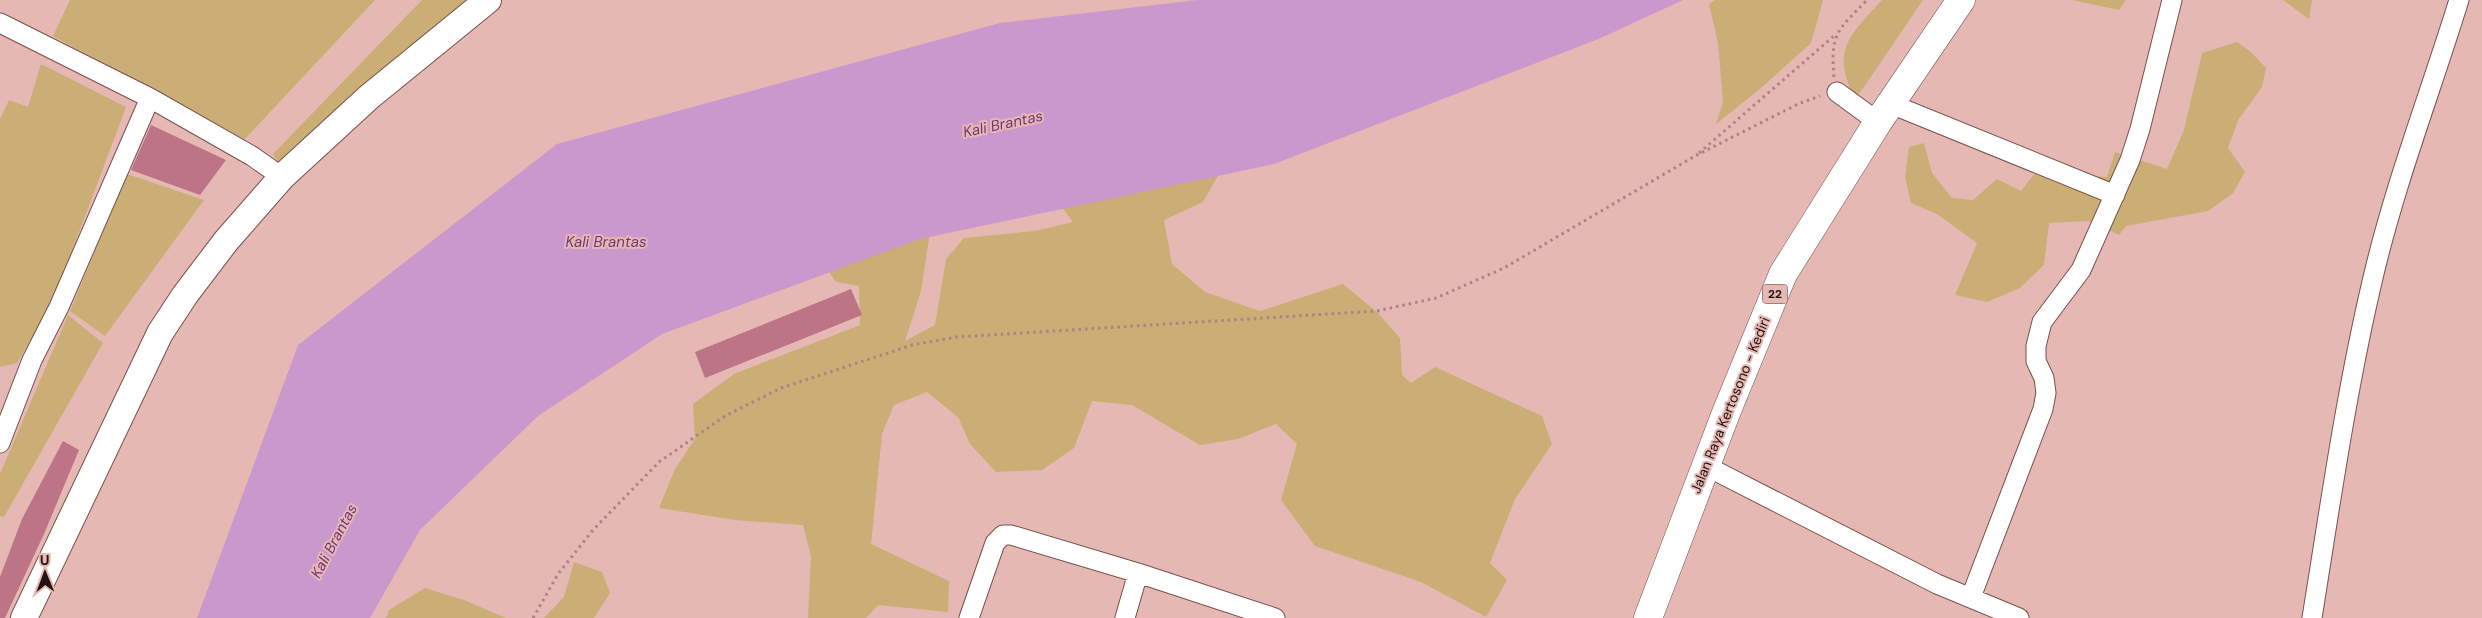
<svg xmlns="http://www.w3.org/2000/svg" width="2482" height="618" font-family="'DM Sans',sans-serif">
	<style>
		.green { fill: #caae75 }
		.water { fill: #ca98cd }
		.building { fill: #bd7486 }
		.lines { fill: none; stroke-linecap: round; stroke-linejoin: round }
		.street-casing { stroke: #78514d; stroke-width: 21 }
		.secondary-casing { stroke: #78514d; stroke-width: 28 }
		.highway-casing { stroke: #78514d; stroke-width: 29 }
		.path { stroke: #a98481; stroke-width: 3; stroke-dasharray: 2.5 4; stroke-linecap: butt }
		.street { stroke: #fff; stroke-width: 19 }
		.secondary { stroke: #fff; stroke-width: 26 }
		.highway { stroke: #fff; stroke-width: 28 }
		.labels { text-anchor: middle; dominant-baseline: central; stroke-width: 4; stroke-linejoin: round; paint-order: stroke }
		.shield { fill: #e6b8b4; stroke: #5c4441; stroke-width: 1 }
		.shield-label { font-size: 12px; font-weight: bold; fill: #211210 }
		.street-label { font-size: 14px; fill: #211210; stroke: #e6b8b4 }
		.water-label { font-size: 15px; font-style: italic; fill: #723677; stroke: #e6b8b4 }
	</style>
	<rect width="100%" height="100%" fill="#e6b8b4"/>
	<path class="green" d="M70,0H375L243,141L53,36Z
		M422,0H467L278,162L273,154Z
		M1715,0H1823L1811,43L1761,88L1716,124L1723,102L1718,43L1709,4Z
		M1882,0H1923L1855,100C1831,50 1848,37 1882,0Z
		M2072,0H2126L2119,10Z
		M2283,0H2312L2309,19Z
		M2237,42L2251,52L2266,68L2262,87L2238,120L2228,148L2245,172L2233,193L2208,211L2126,226L2119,235L2088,221L2049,223L2044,265L2020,288L1987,302L1955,295L1977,243L1937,214L1911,203L1905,177L1909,147L1924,143L1932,173L1952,198L1973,200L1997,179L2021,191L2035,173L2107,177L2115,152L2167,169L2184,130L2202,53Z
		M41,64L126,107L54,299L17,363L0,367V119L9,100L28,107Z
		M1224,165L1203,202L1164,220L1172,264L1205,292L1260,311L1343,284L1377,312L1400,338L1402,375L1411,383L1435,367L1542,416L1552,444L1515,499L1490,563L1507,580L1486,617L1421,582L1315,546L1281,500L1297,444L1276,424L1238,439L1200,445L1132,405L1092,401L1074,448L1042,470L996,472L970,444L958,417L927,392L894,405L882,434L871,544L949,581L948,612L878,605L866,618H808L811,556L803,525L735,520L659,508L675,469L695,439L693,404L734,374L860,325L859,286L836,282L815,251L933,213L921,291L905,341L935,325L946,259L964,238L1035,231L1073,222L1045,185Z
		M127,174L204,200L105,336L70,311Z
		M68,315L103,343L4,517L0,516V474Z
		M574,562L602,572L610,593L594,618H544L564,597Z
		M425,588L464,600L506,618H386L389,610Z"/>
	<path class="water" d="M1197,0H1683L1601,38L1274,164L920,239L662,334L538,416L420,530L370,618H197L298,345L557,144L1000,23Z"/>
	<path class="building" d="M151,125L226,160L200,195L131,170Z
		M851,289L862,315L705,378L695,352Z
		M63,441L79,450L44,534L5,618H0V577L22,519Z"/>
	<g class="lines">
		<defs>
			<path id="street" d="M0,23L150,98L59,307L32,360L0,443
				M1837,92L1878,122
				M150,98L252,156L282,177
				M1891,104L2115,195
				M1706,466L1937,584L2019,618
				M1971,597L2043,409L2046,393L2044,378L2036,361V346L2042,322L2081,270L2130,160L2140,129L2172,0
				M969,618L995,543L1003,535H1011L1138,573
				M1125,618L1138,573L1275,618
				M2312,618C2330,506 2346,393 2372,282C2394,186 2430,94 2459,0"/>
			<path id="secondary" d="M24,618L160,333L185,295L226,241L282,177L369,97L488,0"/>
			<path id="highway" d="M1648,618L1726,413L1783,274L1878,122L1961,0"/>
		</defs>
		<use href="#street" class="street-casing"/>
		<use href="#secondary" class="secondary-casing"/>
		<use href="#highway" class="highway-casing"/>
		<path class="path" d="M1834,77C1830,33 1838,30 1867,0
			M1699,153L1835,35
			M533,618L558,574L593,530L659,462L725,416L781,388L912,345L957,337L1377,311L1436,298L1504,268L1695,156L1798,104L1820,96"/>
		<use href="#street" class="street"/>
		<use href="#secondary" class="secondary"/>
		<use href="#highway" class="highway"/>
	</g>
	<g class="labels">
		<rect class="shield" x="1762.5" y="284.5" width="25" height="19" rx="4"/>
		<g class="shield-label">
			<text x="1775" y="294">22</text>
		</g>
		<g class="street-label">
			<text transform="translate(1730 405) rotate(-68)">Jalan Raya Kertosono - Kediri</text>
		</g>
		<g class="water-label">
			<text transform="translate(1003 124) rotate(-12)">Kali Brantas</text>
			<text x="606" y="242">Kali Brantas</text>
			<text transform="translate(334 541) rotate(-62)">Kali Brantas</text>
		</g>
	</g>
	<g transform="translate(45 573) rotate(359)" stroke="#e6b8b4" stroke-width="4" paint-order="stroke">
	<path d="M0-4L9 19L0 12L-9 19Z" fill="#211210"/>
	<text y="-8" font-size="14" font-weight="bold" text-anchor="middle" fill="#211210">U</text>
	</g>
</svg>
